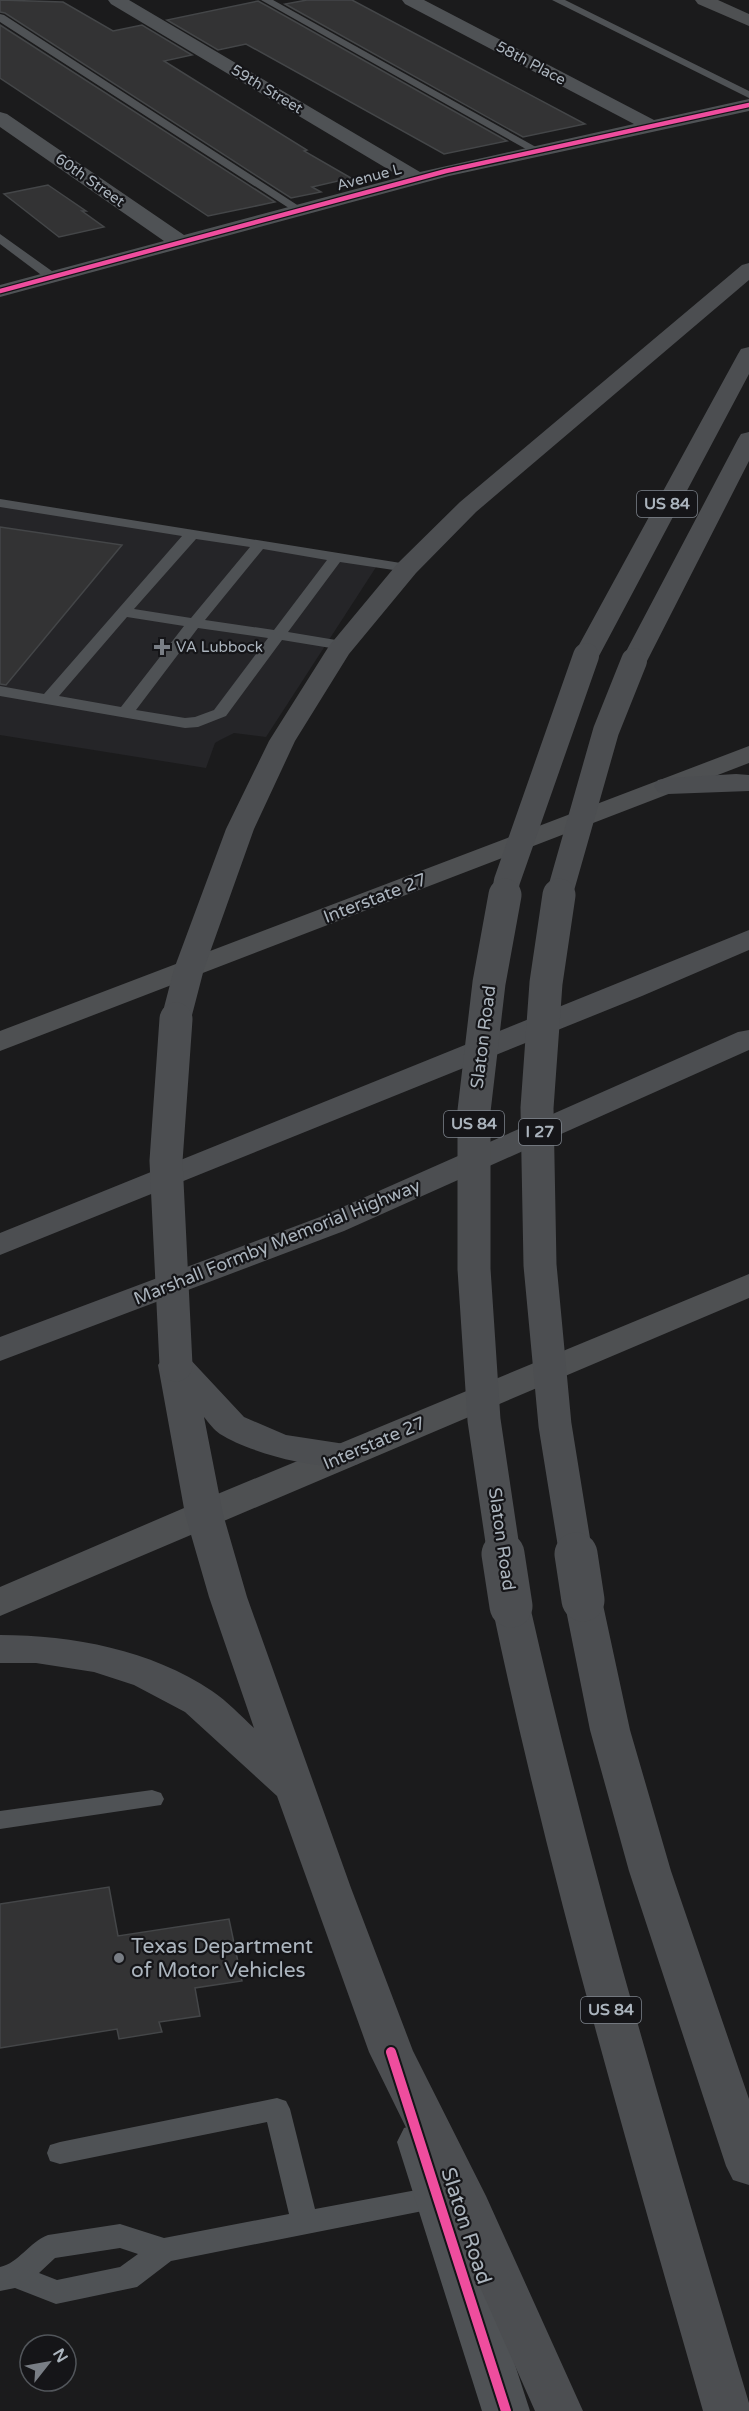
<svg xmlns="http://www.w3.org/2000/svg" width="749" height="2411" font-family="'Varela Round',sans-serif">
	<style>
		.built { fill: #252528 }
		.building { fill: #333334; stroke: #444648; stroke-width: 1.5 }
		.lines { fill: none; stroke-linecap: round; stroke-linejoin: round }
		.lane { fill: #4f5255; fill-rule: evenodd }
		.street { fill: #4f5255; fill-rule: evenodd }
		.secondary { fill: #4e5052; fill-rule: evenodd }
		.highway { fill: #4c4e51; fill-rule: evenodd }
		.highway-bridge-far2 { stroke: #4c4e51; stroke-width: 26 }
		.highway-bridge-far1 { stroke: #4c4e51; stroke-width: 33 }
		.highway-bridge { stroke: #4c4e51; stroke-width: 43 }
		.cycleway-far1-casing { stroke: #151518; stroke-width: 7 }
		.cycleway-casing { stroke: #151518; stroke-width: 14 }
		.cycleway-far1 { stroke: #ef4d9e; stroke-width: 4.5 }
		.cycleway { stroke: #ef4d9e; stroke-width: 10 }
		.poi-dot { fill: #797e85; stroke: #151518; stroke-width: 2 }
		.labels { text-anchor: middle; dominant-baseline: central; stroke-width: 4.5; stroke-linejoin: round; paint-order: stroke }
		.far-street-label { font-size: 15px; fill: #abb4bd; stroke: #151518 }
		.far-poi-label { font-size: 15px; fill: #abb4bd; stroke: #151518; text-anchor: start }
		.shield { fill: #151518; stroke: #7e848c; stroke-width: 1.5 }
		.shield-label { font-size: 16px; font-weight: bold; fill: #abb4bd }
		.street-label { font-size: 18px; fill: #abb4bd; stroke: #151518 }
		.near-poi-label { font-size: 21px; fill: #abb4bd; stroke: #151518; text-anchor: start }
		.near-street-label { font-size: 21px; fill: #abb4bd; stroke: #151518 }
	</style>
	<rect width="100%" height="100%" fill="#1b1b1c"/>
	<path class="built" d="M0,506L380,561L266,737L234,733L220,740L215,743L206,768L0,735Z"/>
	<path class="building" d="M0,0L63,2L113,31L142,25L192,55L164,61L307,150L304,151L351,178L312,187L321,192L291,198L5,13L0,12Z
		M307,0H352L585,124L523,137L285,4Z
		M258,1L269,7L507,141L444,154L246,44L218,50L167,20Z
		M0,25L275,202L208,216L0,78Z
		M48,185L86,211H82L104,227L59,237L4,194Z
		M0,527L122,545L6,685L0,684Z
		M109,1887L118,1936L229,1919L242,1981L195,1988L200,2016L159,2022L162,2032L119,2039L117,2029L0,2048V1904Z"/>
	<g class="lines">
		<path class="lane" d="M261,0H273L543,151L541,153H533Z
			M552,0H565L749,91V98Z
			M0,14L4,15L305,210L303,212H295L0,22Z
			M0,234L56,274V280H48L0,244Z
			M0,499L407,564L414,568L407,572L340,562L288,632L348,642L351,645L348,648L343,650L282,640L226,716L198,727L185,728L0,696V686L44,694L182,536L0,507ZM196,539L250,547L191,618L134,609ZM263,549L327,560L274,630L205,620ZM127,617L184,626L121,707L59,696ZM198,628L268,638L214,710L195,717L185,718L136,710Z
			M152,1790L161,1793L164,1799L161,1805L0,1829V1811Z
			M277,2098L286,2101L290,2109L315,2209L438,2186L448,2190L452,2198L448,2206L171,2261L137,2287L56,2304L15,2288L0,2291V2267C19,2263 29,2242 48,2235L120,2224L164,2238L289,2214L267,2122L60,2164L50,2161L47,2153L50,2145L60,2142ZM120,2248L138,2254L120,2267L57,2280L39,2273L55,2258Z"/>
		<path class="street" d="M108,0H129L420,172L634,124L405,4L402,0H424L654,120L749,99V111L449,176L0,297V285L164,241L0,127V112L7,114L184,235L401,177L111,4Z
			M420,2123L436,2128L443,2142L530,2411H482L397,2142L404,2128Z"/>
		<path class="secondary" d="M695,0H718L749,14V26L698,4Z
			M749,746V763L0,1051V1031Z
			M749,1274V1298L0,1616V1587L191,1505Z"/>
		<path class="highway" d="M749,263V280L476,512L416,573L349,654L295,741L254,829L204,969L191,1019L187,1025L176,1028L165,1025L161,1019L174,969L226,829L269,741L329,646L398,563L460,502L742,265Z
			M749,347V374L599,656L595,661L586,664L577,661L573,656L738,354L741,349Z
			M749,432V461L647,661L643,666L634,669L625,666L621,661L738,439L741,434Z
			M736,774L749,775V791L668,794L658,792L654,786L658,780L668,778Z
			M749,930V950L642,996L0,1255V1233Z
			M749,1030V1050L344,1231L0,1361V1337L320,1217L738,1032Z
			M176,1354L188,1357L244,1417L286,1435L358,1446L363,1455L358,1464C324,1473 250,1453 220,1434C214,1430 209,1423 204,1417L223,1514L247,1597L351,1888L413,2051L486,2196L583,2411H535L441,2199L369,2052L277,1796L185,1712L134,1685L94,1672L36,1663H0V1635C73,1635 151,1650 212,1691C227,1701 241,1716 254,1728L209,1597L185,1514L158,1365L164,1357Z
			M583,1586L597,1590L602,1600L630,1730L671,1871L749,2099V2185L733,2180L726,2166L629,1871L590,1730L564,1600L569,1590Z
			M511,1592L525,1596L530,1606C591,1875 670,2138 749,2403V2411H703C627,2144 549,1878 492,1606L497,1596Z"/>
		<path class="highway-bridge-far2" d="M504,896L507,881L586,656
			M559,896L606,731L634,661"/>
		<path class="highway-bridge-far1" d="M559,895L546,983L537,1108L540,1265L555,1425L576,1555
			M176,1019L166,1161L176,1365
			M504,1555L484,1420L474,1269V1111L489,983L505,895"/>
		<path class="highway-bridge" d="M503,1554L511,1606
			M576,1554L583,1600"/>
		<defs>
			<path id="cycleway-far1" d="M0,291L446,171L749,105"/>
			<path id="cycleway" d="M391,2052L506,2411"/>
		</defs>
		<use href="#cycleway-far1" class="cycleway-far1-casing"/>
		<use href="#cycleway" class="cycleway-casing"/>
		<use href="#cycleway-far1" class="cycleway-far1"/>
		<use href="#cycleway" class="cycleway"/>
	</g>
	<g class="poi-dot">
		<path d="M159 638h6v6h6v6h-6v6h-6v-6h-6v-6h6z"/>
		<circle cx="119" cy="1958" r="6"/>
	</g>
	<g class="labels">
		<g class="far-street-label">
			<text transform="translate(531 63) rotate(28)">58th Place</text>
			<text transform="translate(267 89) rotate(31)">59th Street</text>
			<text transform="translate(369 177) rotate(-15)">Avenue L</text>
			<text transform="translate(90 180) rotate(35)">60th Street</text>
		</g>
		<g class="far-poi-label">
			<text x="176" y="647">VA Lubbock</text>
		</g>
		<g class="shield">
			<rect x="637" y="491" width="60" height="26" rx="4.5"/>
			<rect x="444" y="1111" width="60" height="26" rx="4.5"/>
			<rect x="519" y="1119" width="42" height="26" rx="4.5"/>
			<rect x="581" y="1997" width="60" height="26" rx="4.5"/>
		</g>
		<g class="shield-label">
			<text x="667" y="504">US 84</text>
			<text x="474" y="1124">US 84</text>
			<text x="540" y="1132">I 27</text>
			<text x="611" y="2010">US 84</text>
		</g>
		<g class="street-label">
			<text transform="translate(375 898) rotate(-21)">Interstate 27</text>
			<text transform="translate(483 1037) rotate(-83)">Slaton Road</text>
			<text transform="translate(277 1242) rotate(-22)">Marshall Formby Memorial Highway</text>
			<text transform="translate(374 1443) rotate(-23)">Interstate 27</text>
			<text transform="translate(502 1539) rotate(82)">Slaton Road</text>
		</g>
		<g class="near-poi-label">
			<text x="131" y="1946">Texas Department<tspan x="131" dy="24">of Motor Vehicles</tspan></text>
		</g>
		<g class="near-street-label">
			<text transform="translate(466 2226) rotate(72)">Slaton Road</text>
		</g>
	</g>
	<g transform="translate(48 2363) rotate(59)"><circle r="28" fill="#151518" stroke="#51555a" stroke-width="1.5"/>
	<path d="M0-4.5L10 22L0 15L-10 22Z" fill="#797e85"/>
	<text y="-9" font-size="16" font-weight="bold" text-anchor="middle" fill="#abb4bd">N</text>
	</g>
</svg>
